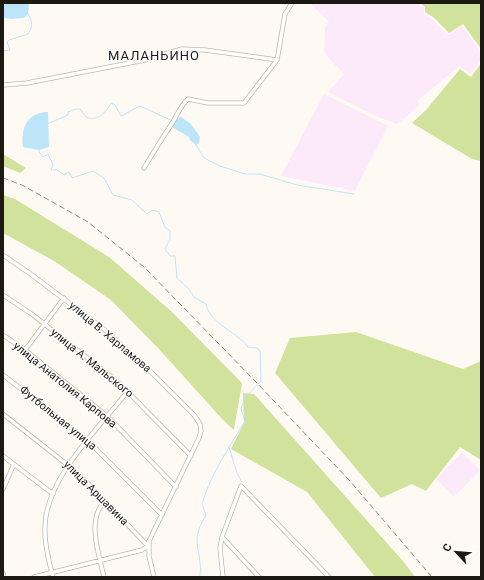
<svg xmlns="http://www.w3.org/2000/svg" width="484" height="580" font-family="Roboto,sans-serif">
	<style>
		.industrial { fill: #fceafb }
		.green { fill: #d1e29c }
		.water { fill: #bde5fa }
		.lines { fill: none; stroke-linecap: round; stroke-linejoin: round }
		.stream { stroke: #bde5fa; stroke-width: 1 }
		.street-casing { stroke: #c0b7a4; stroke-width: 5 }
		.street { stroke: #fff; stroke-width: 3.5 }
		.rail { stroke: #908c86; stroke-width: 1; stroke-dasharray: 6 3; stroke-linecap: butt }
		.labels { text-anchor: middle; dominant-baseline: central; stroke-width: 3; stroke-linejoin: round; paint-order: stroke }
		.street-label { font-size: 11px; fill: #1c1812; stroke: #fff }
		.quarter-label { font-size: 13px; letter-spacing: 1px; fill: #1c1812; stroke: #fff }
	</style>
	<rect width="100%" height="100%" fill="#fefaf3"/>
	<path class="industrial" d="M310,3H416L424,8V14L433,20L448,35L462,25L481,53V60L471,74L459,66L417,101L420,105L397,124L378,117L328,92L344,74L324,53L325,27L329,22Z
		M324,94L388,126L355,191L281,176Z
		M462,452L480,470L454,497L436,479Z"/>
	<path class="green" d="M420,3H481V49L463,24L449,33L433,17L425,12V7Z
		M481,63V161L472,159L412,123L426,110L460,69L471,77Z
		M3,154L26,168L20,173L3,166Z
		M3,195L15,199L109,257L172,312L242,383L234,430L223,420L158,348L111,300L54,261L3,233Z
		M356,332L463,369L481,361V460L460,447L426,491L412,484L381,498L275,373L290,338Z
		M243,393L254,394L403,561L415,577H375L307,492L231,449L244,423Z"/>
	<path class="water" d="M3,3H29L28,14L24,18L10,19L3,17Z
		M48,112L49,147L39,150L23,147C21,128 26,113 48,112Z
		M181,117L191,124L200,137L199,143L196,145L190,140L189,137L172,127L176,119Z"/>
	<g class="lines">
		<path class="stream" d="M3,51L10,50L7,42L9,40L28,34C33,27 33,21 28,14
			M47,124L68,115V112L76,109H80L86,117C98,122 106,112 111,103L115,105L121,116L140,106L175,122
			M196,145L204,158L220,166L245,174H260L297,185L354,194
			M39,150V152L43,157L48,154L53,165L51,170H57L64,175L69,172L72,178L93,171L104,178L113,195L132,200L147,214L153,210L159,212L165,227L170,231V239L165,249L170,256H175L177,278L189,289L194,297L206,304C210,324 236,331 248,347L257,348L260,351L261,381L245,398L241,409L245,421C229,448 211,473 202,504L206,515C188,544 203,548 200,577
			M229,447L237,473L242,482"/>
		<defs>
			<path id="street" d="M3,85L27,83L145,60L182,49L205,50L277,60
				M144,168C153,153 161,140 171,125C177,116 180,106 188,99L208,103H244L277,60L285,14L292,3
				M3,255L32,275L105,330L148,369L194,415L200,424L201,431L199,438L149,541V556L154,577
				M3,295L33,315L118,382L191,456
				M3,335L25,350L108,417L176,487
				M25,350L64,298
				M3,375L88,441L162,515
				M3,414L79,474L148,546
				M3,456L53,494
				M3,489L14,464
				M222,537L259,577
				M3,573L4,577
				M34,577L142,550L148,546
				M53,577C49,562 45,547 45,532C42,481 99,428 128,391
				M104,577C99,555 86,519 105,501
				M223,577L220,548L222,537L241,486L329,577"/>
		</defs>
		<use href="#street" class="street-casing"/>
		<use href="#street" class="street"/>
		<path class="rail" d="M3,178L22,185L88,222L144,267L255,381L350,481L432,577"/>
	</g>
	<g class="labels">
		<g class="street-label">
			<text transform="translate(110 337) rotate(40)">улица В. Харламова</text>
			<text transform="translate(92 363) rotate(39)">улица А. Мальского</text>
			<text transform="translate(65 385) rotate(39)">улица Анатолия Карпова</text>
			<text transform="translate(58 418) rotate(39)">Футбольная улица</text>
			<text transform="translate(96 493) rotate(45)">улица Аршавина</text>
		</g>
		<g class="quarter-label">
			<text x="154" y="55">МАЛАНЬИНО</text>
		</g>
	</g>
	<rect width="484" height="580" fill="none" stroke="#1c1812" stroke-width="8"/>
	<g transform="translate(456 552) rotate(296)" stroke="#ffffff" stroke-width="3" paint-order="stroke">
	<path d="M0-3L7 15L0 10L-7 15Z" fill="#1c1812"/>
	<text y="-6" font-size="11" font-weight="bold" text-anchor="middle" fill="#1c1812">С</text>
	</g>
</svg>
